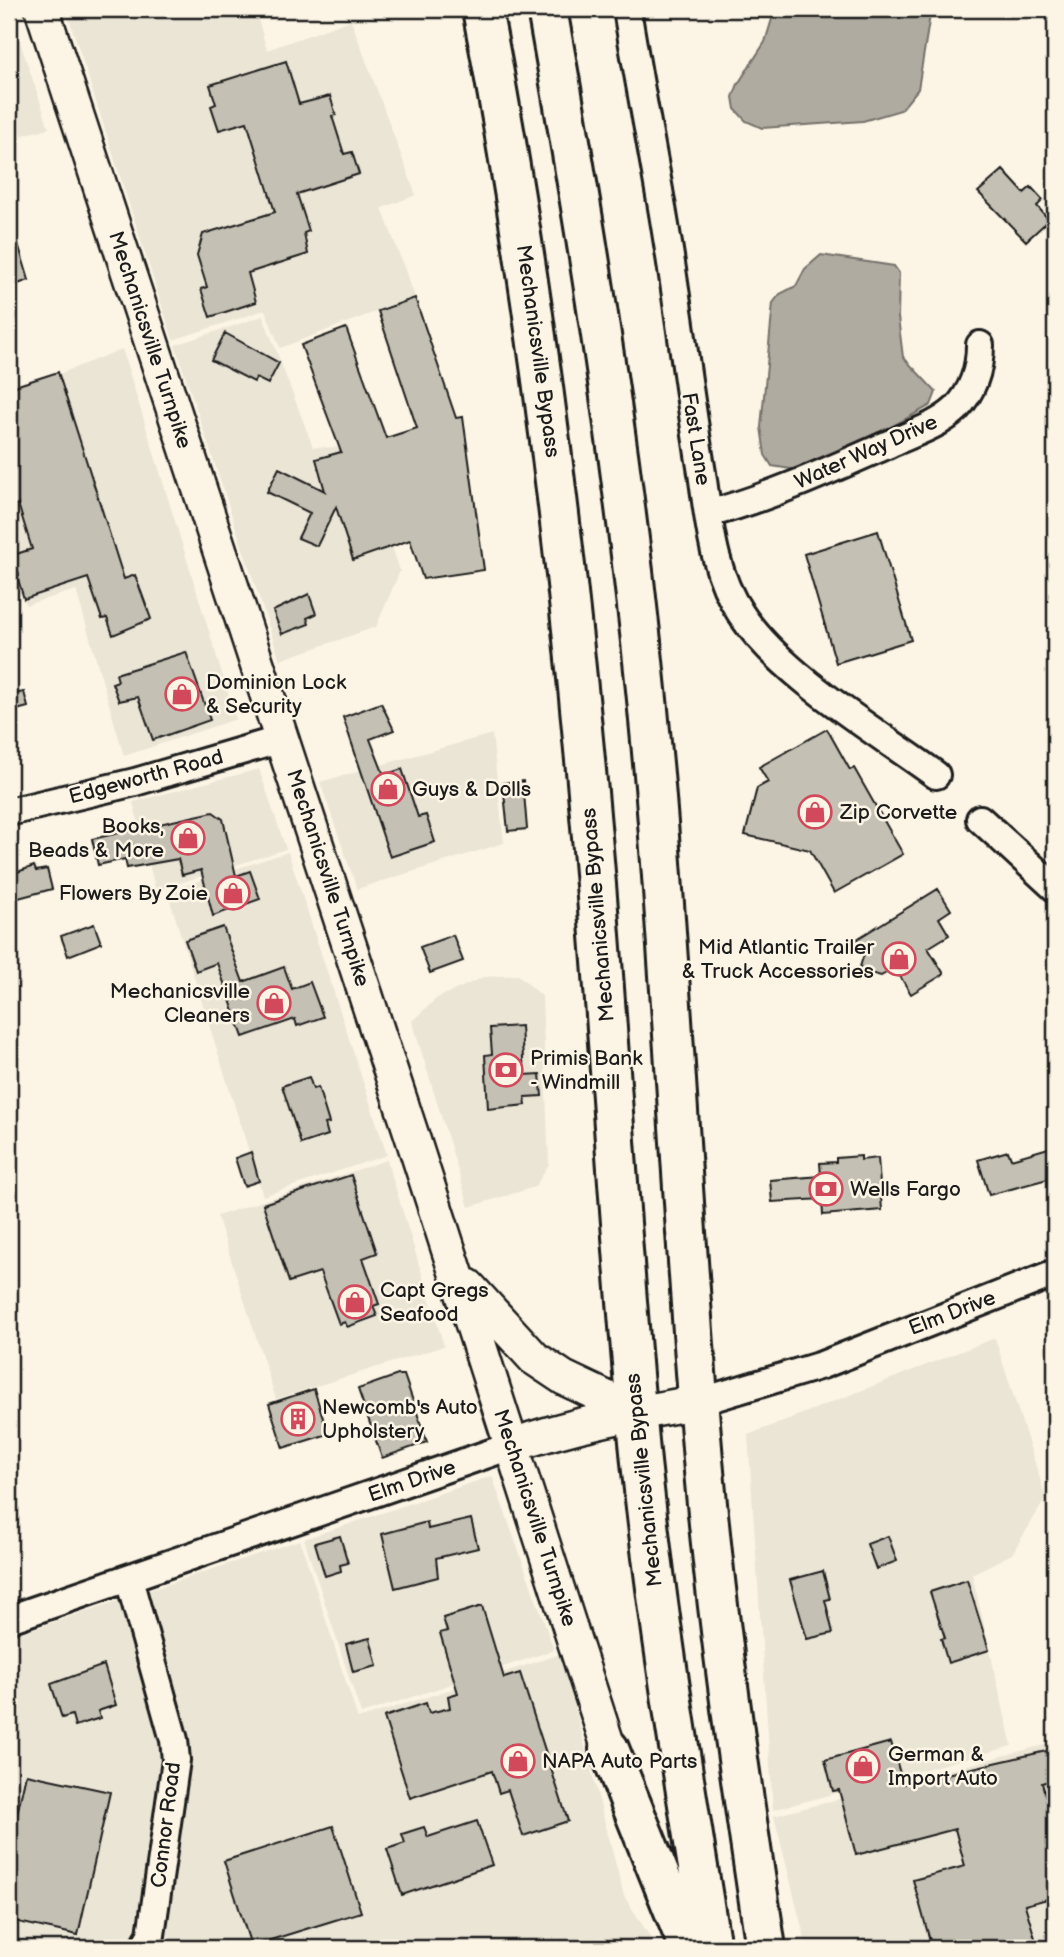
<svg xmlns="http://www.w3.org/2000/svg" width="1064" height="1957" font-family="'Balsamiq Sans',sans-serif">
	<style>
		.built { fill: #ebe5d6 }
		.water { fill: #b0aba1; stroke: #75726c; stroke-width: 2 }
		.building { fill: #c4c0b3; stroke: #1c1c1c; stroke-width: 2 }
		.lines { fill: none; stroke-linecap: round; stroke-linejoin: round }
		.minor-casing { stroke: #1c1c1c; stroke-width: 32 }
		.major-casing { stroke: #1c1c1c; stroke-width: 38 }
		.highway-casing { stroke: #1c1c1c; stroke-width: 44 }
		.minor { stroke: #fcf5e5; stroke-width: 26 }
		.major { stroke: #fcf5e5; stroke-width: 33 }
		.highway { stroke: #fcf5e5; stroke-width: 38 }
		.labels { text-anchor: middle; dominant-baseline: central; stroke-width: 5; stroke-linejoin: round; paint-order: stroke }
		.street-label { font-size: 21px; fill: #1c1c1c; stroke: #fcf5e5 }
		.poi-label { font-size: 21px; fill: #1c1c1c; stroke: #fcf5e5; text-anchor: start }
	</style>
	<rect width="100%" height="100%" fill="#fcf5e5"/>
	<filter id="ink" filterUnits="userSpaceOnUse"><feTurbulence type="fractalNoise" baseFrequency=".0143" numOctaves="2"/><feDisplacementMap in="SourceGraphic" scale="14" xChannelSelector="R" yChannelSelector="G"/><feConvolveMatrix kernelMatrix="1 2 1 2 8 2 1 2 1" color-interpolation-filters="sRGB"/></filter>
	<g filter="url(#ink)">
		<path class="built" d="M9,9L49,128L9,139Z
			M66,9H255L267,50L351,20L416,195L382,208L415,297L280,348L265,310L173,340Z
			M263,316L313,447L352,448L362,456L400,571L376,627L280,660L175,345Z
			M122,349L236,719L124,756L76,590L26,605L9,553V394Z
			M492,734L504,843L357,889L320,782Z
			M259,769L286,849L156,891L133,802Z
			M288,852L387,1155L263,1196L167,891Z
			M518,975L542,996L549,1164L535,1187L469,1207L412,1021L437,998L484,977Z
			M387,1160L444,1346L276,1399L217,1216Z
			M995,1338L1046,1498L1012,1554L972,1574L1012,1746L773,1810L748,1435Z
			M492,1476L554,1650L361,1714L304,1539Z
			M300,1540L358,1719L561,1654L624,1896L657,1948H9V1637Z
			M1055,1742V1948H807L774,1816Z"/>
		<path class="water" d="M775,9H931L918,89L901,110L863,121L762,128L746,121L735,109L733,97L738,84L765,42Z
			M821,255L894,266L899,273L898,317L903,357L936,392L931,405L882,432L797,470L772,466L765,455L761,427L773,303L780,294L796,286L805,269Z"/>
		<path class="building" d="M286,61L299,104L330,96L336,115L332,116L344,154L352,152L359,174L297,194L309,231L304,233L308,254L248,273L256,302L210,317L201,289L207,287L197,255L203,234L275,212L247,122L219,130L211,106L216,104L210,85Z
			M1003,170L1024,193L1031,187L1043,200L1037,206L1049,220L1026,241L978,192Z
			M9,227H13L29,280L9,287Z
			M415,298L456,418L463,417L484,570L423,579L410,540L353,560L336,507L317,546L298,538L310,513L267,492L279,468L325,491L316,459L341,452L301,345L346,328L386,438L417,428L378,311Z
			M225,333L279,363L268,384L256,378L254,382L211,360Z
			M58,372L124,579L135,575L151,619L113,635L107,618L102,619L88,578L24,599L17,576L19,575L13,555L32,549L18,504L9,507V421L17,419L9,388Z
			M878,531L911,640L836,663L804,554Z
			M309,594L316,614L307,618L309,624L282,634L273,611Z
			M186,652L210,720L153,740L138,697L119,701L112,683L118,681L116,674Z
			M24,692L28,707L9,712V695Z
			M381,703L394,730L370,739L384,775L402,769L418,817L426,815L435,842L390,857L343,717Z
			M827,729L850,770L854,768L903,854L834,893L810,850L745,835L757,788L768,782L759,767Z
			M523,781L527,829L508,831L503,783Z
			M213,812L223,819L236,876L250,871L260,899L213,916L201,870L182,875L178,859L127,868L125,859L98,865L92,839Z
			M34,866L36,871L47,869L52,889L11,900L9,875Z
			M938,889L951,910L939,918L949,935L928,948L944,974L911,994L895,968L881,976L859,970L865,951L857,939Z
			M94,924L101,943L68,956L61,936Z
			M223,927L243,982L284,967L292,989L310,982L323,1017L297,1026L295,1019L243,1037L217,963L196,971L185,940Z
			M453,935L463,961L430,973L420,947Z
			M521,1026L524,1075L540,1074L542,1096L525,1097L526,1105L488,1109L485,1055L492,1054L490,1028Z
			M309,1077L313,1089L318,1087L329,1123L325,1124L328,1135L301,1144L282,1086Z
			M1055,1146V1177L989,1195L978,1160L1008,1151L1011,1159Z
			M251,1152L259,1181L244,1186L235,1158Z
			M861,1156V1160L878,1158L882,1210L823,1215L822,1199L772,1202L770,1180L821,1176L820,1163L836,1162V1158Z
			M351,1175L377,1253L363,1258L379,1304L373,1306L377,1316L347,1327L345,1322L339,1324L320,1272L289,1282L263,1204Z
			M398,1375H404L427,1442L382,1458L358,1389Z
			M314,1389L328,1434L283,1448L269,1404Z
			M471,1519L478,1548L436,1558L438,1577L395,1588L382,1534L427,1522L428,1529Z
			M340,1536L348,1563L340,1565L341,1571L325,1576L315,1543Z
			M888,1536L897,1561L876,1569L867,1544Z
			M823,1571L830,1599L825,1600L833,1633L807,1639L790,1580Z
			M967,1580L989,1650L948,1663L941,1639L945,1638L930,1592Z
			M482,1606L504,1678L520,1673L568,1821L523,1836L508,1790L499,1793L492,1771L410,1798L384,1717L426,1703L429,1713L450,1708L448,1696L458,1693L440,1633L447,1631L443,1618Z
			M370,1638L377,1666L353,1672L346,1644Z
			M104,1665L116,1705L98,1711L100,1718L75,1726L72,1715L62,1718L51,1684Z
			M891,1742L903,1784L1055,1749V1779L1042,1783L1055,1831V1897L1025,1905L1038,1948H932L913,1880L965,1866L955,1829L856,1855L839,1790L833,1791L825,1760Z
			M26,1774L110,1792L78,1935L9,1920V1850Z
			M477,1821L492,1865L402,1895L387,1849L405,1843L402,1834L424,1827L428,1837Z
			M333,1826L361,1912L251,1946L224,1861Z"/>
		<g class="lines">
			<defs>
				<path id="minor" d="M627,9C639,85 655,161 667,238C680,316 689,395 702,473C709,521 713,573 741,614C781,675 876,731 936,775
					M708,514C771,497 830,470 889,444C911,434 938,426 956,409C973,391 980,369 980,345
					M9,812L135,782L282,739
					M980,819L1055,888
					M699,1402L822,1365L1055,1273
					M129,1579L174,1740L176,1760L151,1935L143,1948
					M9,1619L511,1446"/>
				<path id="major" d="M42,9L411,1133L609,1749
					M468,1286L534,1358L564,1378L636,1412
					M511,1446C572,1424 635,1413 699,1402"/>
				<path id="highway" d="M482,9C534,279 567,552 591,826C610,1038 620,1251 641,1462C658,1625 685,1786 711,1948
					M547,9C593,266 633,526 655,786C674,1014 684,1243 704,1471C718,1631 742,1790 766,1948
					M609,1749L689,1948"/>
			</defs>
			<use href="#minor" class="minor-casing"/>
			<use href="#major" class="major-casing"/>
			<use href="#highway" class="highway-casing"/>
			<use href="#minor" class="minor"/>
			<use href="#major" class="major"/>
			<use href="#highway" class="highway"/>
		</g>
	</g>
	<defs>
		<symbol id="shop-ring" viewBox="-11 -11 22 22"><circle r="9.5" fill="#fcf5e5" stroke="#d1495b" stroke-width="1.5"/><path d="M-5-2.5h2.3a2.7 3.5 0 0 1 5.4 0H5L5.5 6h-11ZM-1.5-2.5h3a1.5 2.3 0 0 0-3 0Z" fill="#d1495b"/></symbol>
		<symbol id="bank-ring" viewBox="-11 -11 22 22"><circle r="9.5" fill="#fcf5e5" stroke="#d1495b" stroke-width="1.5"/><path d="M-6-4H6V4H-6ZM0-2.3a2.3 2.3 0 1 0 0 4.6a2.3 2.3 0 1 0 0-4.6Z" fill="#d1495b"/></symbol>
		<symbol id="building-ring" viewBox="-11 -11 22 22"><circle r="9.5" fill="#fcf5e5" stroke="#d1495b" stroke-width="1.5"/><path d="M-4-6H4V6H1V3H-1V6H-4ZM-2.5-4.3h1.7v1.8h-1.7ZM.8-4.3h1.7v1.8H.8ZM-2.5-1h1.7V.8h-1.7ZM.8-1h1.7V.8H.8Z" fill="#d1495b"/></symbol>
	</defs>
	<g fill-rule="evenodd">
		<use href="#shop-ring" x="163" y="675" width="38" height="38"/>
		<use href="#shop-ring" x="369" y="770" width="38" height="38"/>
		<use href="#shop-ring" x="796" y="793" width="38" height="38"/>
		<use href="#shop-ring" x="169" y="819" width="38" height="38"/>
		<use href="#shop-ring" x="214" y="874" width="38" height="38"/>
		<use href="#shop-ring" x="880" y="940" width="38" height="38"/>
		<use href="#shop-ring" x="255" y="984" width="38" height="38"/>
		<use href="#bank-ring" x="487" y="1051" width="38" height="38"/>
		<use href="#bank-ring" x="807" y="1170" width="38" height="38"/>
		<use href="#shop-ring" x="336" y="1283" width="38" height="38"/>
		<use href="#building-ring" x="279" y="1400" width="38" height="38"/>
		<use href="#shop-ring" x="499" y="1742" width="38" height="38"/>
		<use href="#shop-ring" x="844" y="1747" width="38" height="38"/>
	</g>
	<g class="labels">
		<g class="street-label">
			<text transform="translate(150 340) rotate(72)">Mechanicsville Turnpike</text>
			<text transform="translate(538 351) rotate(82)">Mechanicsville Bypass</text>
			<text transform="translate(696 439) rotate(81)">Fast Lane</text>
			<text transform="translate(866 452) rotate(-24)">Water Way Drive</text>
			<text transform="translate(146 777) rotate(-15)">Edgeworth Road</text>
			<text transform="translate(328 878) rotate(72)">Mechanicsville Turnpike</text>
			<text transform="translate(598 915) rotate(-95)">Mechanicsville Bypass</text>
			<text transform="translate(952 1313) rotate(-21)">Elm Drive</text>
			<text transform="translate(644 1480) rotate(-96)">Mechanicsville Bypass</text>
			<text transform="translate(412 1481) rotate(-19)">Elm Drive</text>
			<text transform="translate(535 1518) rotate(72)">Mechanicsville Turnpike</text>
			<text transform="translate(166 1825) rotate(-83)">Connor Road</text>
		</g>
		<g class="poi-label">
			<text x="206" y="682">Dominion Lock<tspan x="206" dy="24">&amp; Security</tspan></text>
			<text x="412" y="789">Guys &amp; Dolls</text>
			<text x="840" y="812">Zip Corvette</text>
			<text x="164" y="826" text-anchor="end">Books,<tspan x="164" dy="24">Beads &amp; More</tspan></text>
			<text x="208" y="893" text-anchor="end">Flowers By Zoie</text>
			<text x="874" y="947" text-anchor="end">Mid Atlantic Trailer<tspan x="874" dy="24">&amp; Truck Accessories</tspan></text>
			<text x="250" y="991" text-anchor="end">Mechanicsville<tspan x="250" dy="24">Cleaners</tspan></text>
			<text x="530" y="1058">Primis Bank<tspan x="530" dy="24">- Windmill</tspan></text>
			<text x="850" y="1189">Wells Fargo</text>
			<text x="380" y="1290">Capt Gregs<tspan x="380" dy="24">Seafood</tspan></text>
			<text x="322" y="1407">Newcomb's Auto<tspan x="322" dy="24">Upholstery</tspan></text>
			<text x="888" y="1754">German &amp;<tspan x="888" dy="24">Import Auto</tspan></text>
			<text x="542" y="1761">NAPA Auto Parts</text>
		</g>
	</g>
	<rect width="1064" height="1957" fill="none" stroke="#fcf5e5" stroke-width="35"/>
	<rect x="18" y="18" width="1029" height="1922" fill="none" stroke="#1c1c1c" stroke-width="2.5" filter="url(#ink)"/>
</svg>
